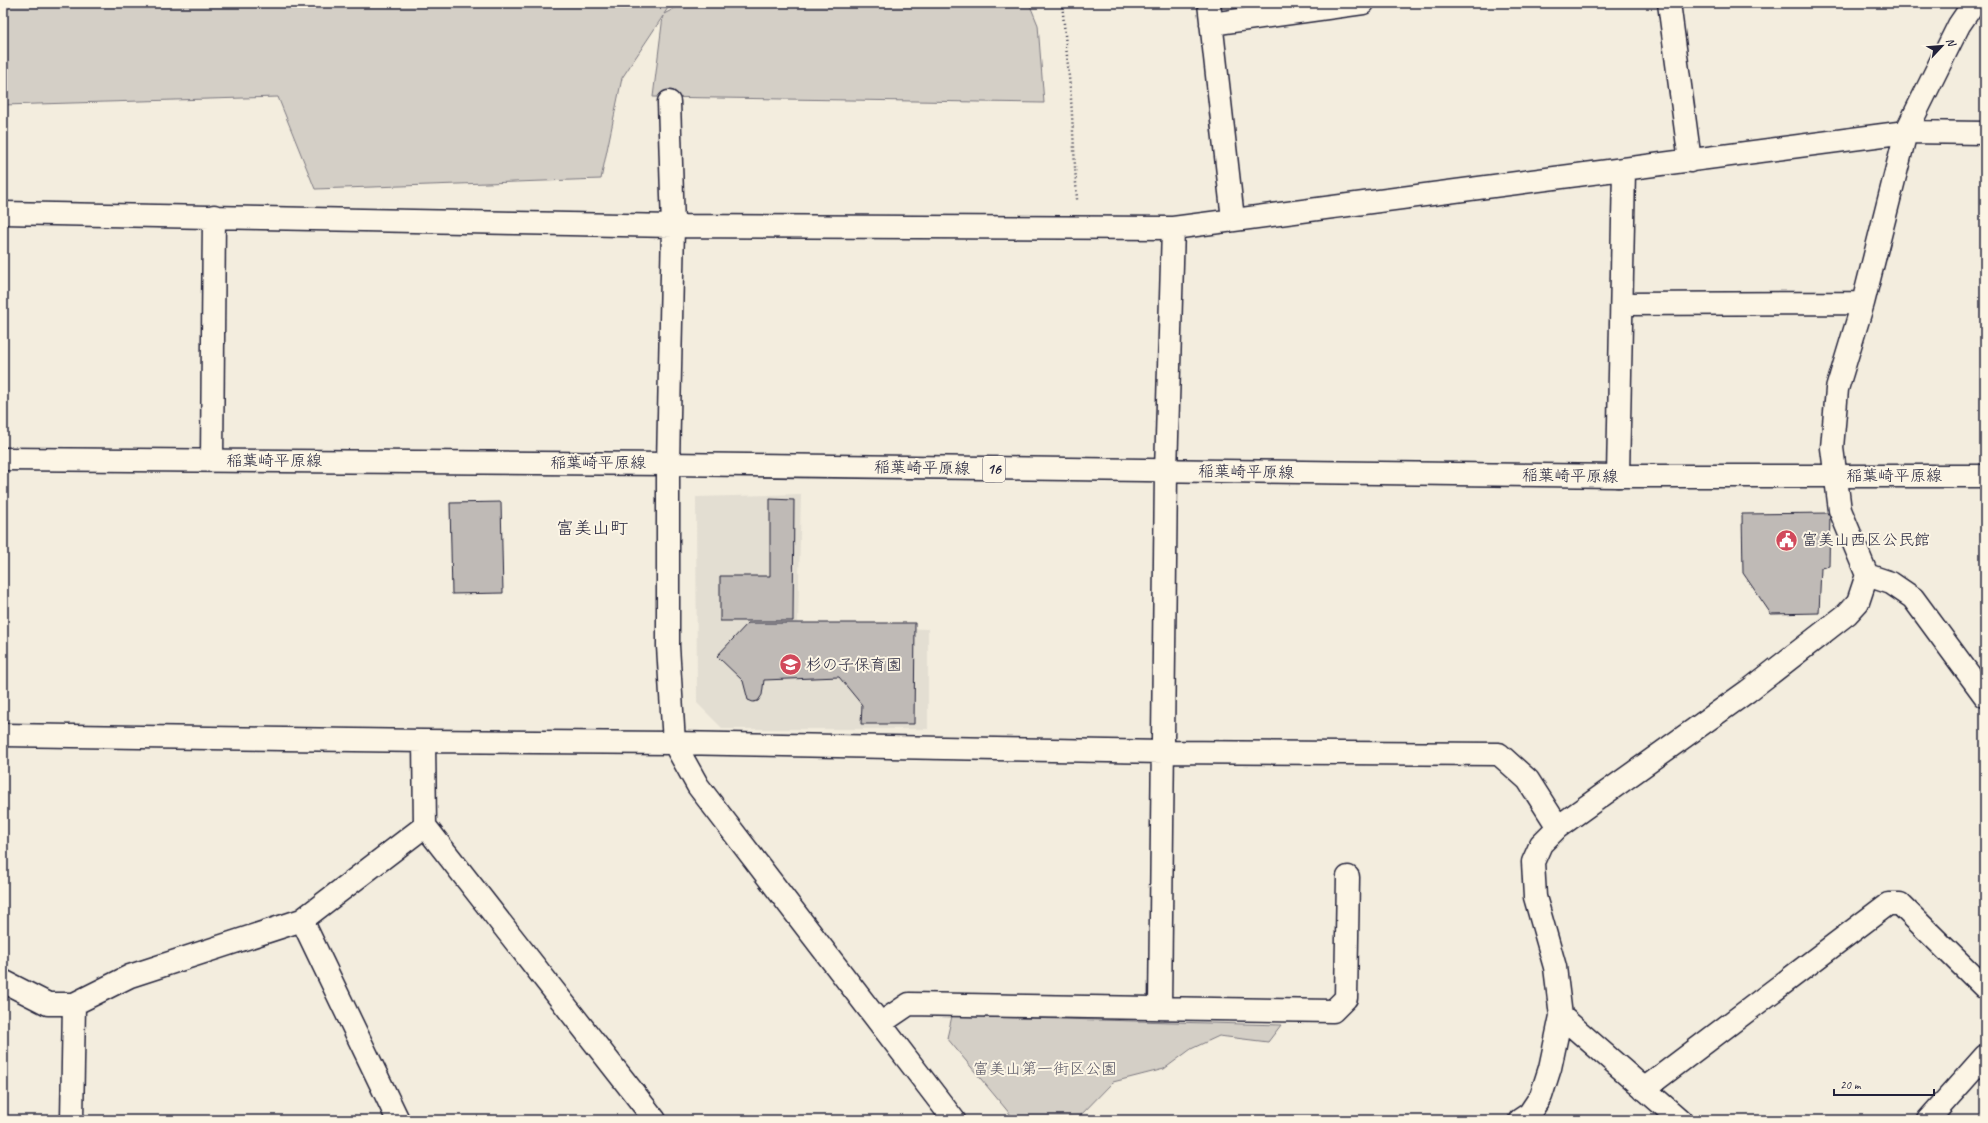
<svg xmlns="http://www.w3.org/2000/svg" width="1988" height="1123" font-family="Caveat,'Klee One',sans-serif">
	<style>
		.built { fill: #e3ded2 }
		.green { fill: #d4cfc6; stroke: #7b7880 }
		.building { fill: #bfbab6; stroke: #22223b }
		.lines { fill: none; stroke-linecap: round; stroke-linejoin: round }
		.minor-casing { stroke: #22223b; stroke-width: 25 }
		.primary-casing { stroke: #22223b; stroke-width: 25 }
		.path { stroke: #22223b; stroke-width: 2.5; stroke-dasharray: 1 3; stroke-linecap: butt }
		.minor { stroke: #fcf5e5; stroke-width: 22 }
		.primary { stroke: #fcf5e5; stroke-width: 22 }
		.labels { text-anchor: middle; dominant-baseline: central; stroke-width: 4; stroke-linejoin: round; paint-order: stroke }
		.shield { fill: #fcf5e5; stroke: #63616e; stroke-width: 1 }
		.shield-label { font-size: 15px; font-weight: bold; fill: #22223b }
		.street-label { font-size: 16px; fill: #22223b; stroke: #fcf5e5 }
		.poi-label { font-size: 16px; fill: #22223b; stroke: #fcf5e5; text-anchor: start }
		.park-label { font-size: 16px; fill: #575665; stroke: #fcf5e5 }
		.quarter-label { font-size: 18px; fill: #22223b; stroke: #fcf5e5 }
	</style>
	<rect width="100%" height="100%" fill="#f3edde"/>
	<filter id="ink" filterUnits="userSpaceOnUse"><feTurbulence type="fractalNoise" baseFrequency=".025" numOctaves="2"/><feDisplacementMap in="SourceGraphic" scale="8" xChannelSelector="R" yChannelSelector="G"/><feConvolveMatrix kernelMatrix="1 2 1 2 8 2 1 2 1" color-interpolation-filters="sRGB"/></filter>
	<g filter="url(#ink)">
		<path class="built" d="M801,494L798,625L928,629V729H723L697,703L696,497Z"/>
		<path class="green" d="M3,3H671L664,14L685,3H1029L1038,25L1044,103L653,97L663,16L622,78L601,179L315,189L278,97L3,105Z
			M952,1016L1281,1025L1268,1042L1219,1036L1191,1049L1164,1069L1113,1082L1076,1120H1015L947,1038Z"/>
		<path class="building" d="M770,499L794,500L793,621H720V576H770Z
			M501,502L503,593L452,594L450,503Z
			M1830,513L1829,566L1821,568L1819,613L1771,614L1743,573L1742,514Z
			M748,623H915L914,724H861L862,705L839,677L764,680L762,695L758,701L753,702L748,700L743,681L717,656Z"/>
		<g class="lines">
			<defs>
				<path id="minor" d="M1209,3L1233,219
					M1669,3L1690,161
					M1211,24L1363,3
					M669,102L673,226L668,464V646L674,743L698,786L954,1120
					M3,213L673,226L1173,228L1906,132L1985,133
					M1622,304L1863,303
					M212,460L214,216
					M1618,476L1624,170
					M1867,575L1891,583L1913,598L1985,696
					M3,735L424,741L674,743L1163,752L1499,754L1528,780L1558,827
					M424,741L425,826L655,1120
					M302,920L398,1120
					M3,981L48,1004H74
					M1160,1007L1166,472L1173,228
					M1561,1016L1680,1120
					M881,1023L909,1004L1333,1011L1346,998L1348,877
					M1644,1089L1888,904H1900L1985,988
					M72,1120L74,1004L130,976L302,920L425,826
					M1520,1120L1529,1114L1541,1096L1550,1068L1561,1016L1555,967L1535,897L1533,862L1541,844L1558,827L1748,691L1847,614L1858,602L1867,575L1840,510L1832,448L1837,389L1863,303L1906,132L1959,25L1974,3
					M1928,1120L1985,1056"/>
				<path id="primary" d="M3,459L668,464L1618,476H1985"/>
			</defs>
			<use href="#minor" class="minor-casing"/>
			<use href="#primary" class="primary-casing"/>
			<path class="path" d="M1062,3L1071,98L1077,200"/>
			<use href="#minor" class="minor"/>
			<use href="#primary" class="primary"/>
		</g>
	</g>
	<defs>
		<symbol id="civic-disc" viewBox="-11 -11 22 22"><circle r="9.5" fill="#d1495b" stroke="#fcf5e5"/><path d="M-.6-6.5H3V-4.5H.6V-3L4-1V1h2V6H-6V1h2V-1L-.6-3ZM-1.2 2.5V6h2.4V2.5Z" fill="#fff"/></symbol>
		<symbol id="school-disc" viewBox="-11 -11 22 22"><circle r="9.5" fill="#d1495b" stroke="#fcf5e5"/><path d="M0-5L7-2L0 1L-7-2ZM-4 1L0 2.5L4 1V4Q0 6-4 4Z" fill="#fff"/></symbol>
	</defs>
	<g fill-rule="evenodd">
		<use href="#civic-disc" x="1774" y="528" width="25" height="25"/>
		<use href="#school-disc" x="778" y="652" width="25" height="25"/>
	</g>
	<g class="labels">
		<rect class="shield" x="983" y="456" width="22" height="26" rx="3"/>
		<g class="shield-label">
			<text x="994" y="469">16</text>
		</g>
		<g class="street-label">
			<text x="274" y="461">稲葉崎平原線</text>
			<text x="598" y="463">稲葉崎平原線</text>
			<text transform="translate(922 468) rotate(1)">稲葉崎平原線</text>
			<text transform="translate(1246 472) rotate(1)">稲葉崎平原線</text>
			<text transform="translate(1570 476) rotate(1)">稲葉崎平原線</text>
			<text x="1894" y="476">稲葉崎平原線</text>
		</g>
		<g class="poi-label">
			<text x="1802" y="540">富美山西区公民館</text>
			<text x="806" y="665">杉の子保育園</text>
		</g>
		<g class="park-label">
			<text x="1045" y="1069">富美山第一街区公園</text>
		</g>
		<g class="quarter-label">
			<text x="592" y="528">富美山町</text>
		</g>
	</g>
	<rect width="1988" height="1123" fill="none" stroke="#fcf5e5" stroke-width="16"/>
	<rect x="8" y="8" width="1972" height="1107" fill="none" stroke="#22223b" stroke-width="1.5" filter="url(#ink)"/>
	<g transform="translate(1942 46) rotate(64)" stroke="#fcf5e5" stroke-width="3" paint-order="stroke">
	<path d="M0-3L7 15L0 10L-7 15Z" fill="#22223b"/>
	<text y="-6" font-size="11" font-weight="bold" text-anchor="middle" fill="#22223b">N</text>
	</g>
	<path d="M1834 1089v6h100v-6" fill="none" stroke="#22223b" stroke-width="2"/>
	<text x="1840" y="1089" font-size="12" fill="#22223b" stroke="#fcf5e5" stroke-width="3" paint-order="stroke">20 m</text>
</svg>
